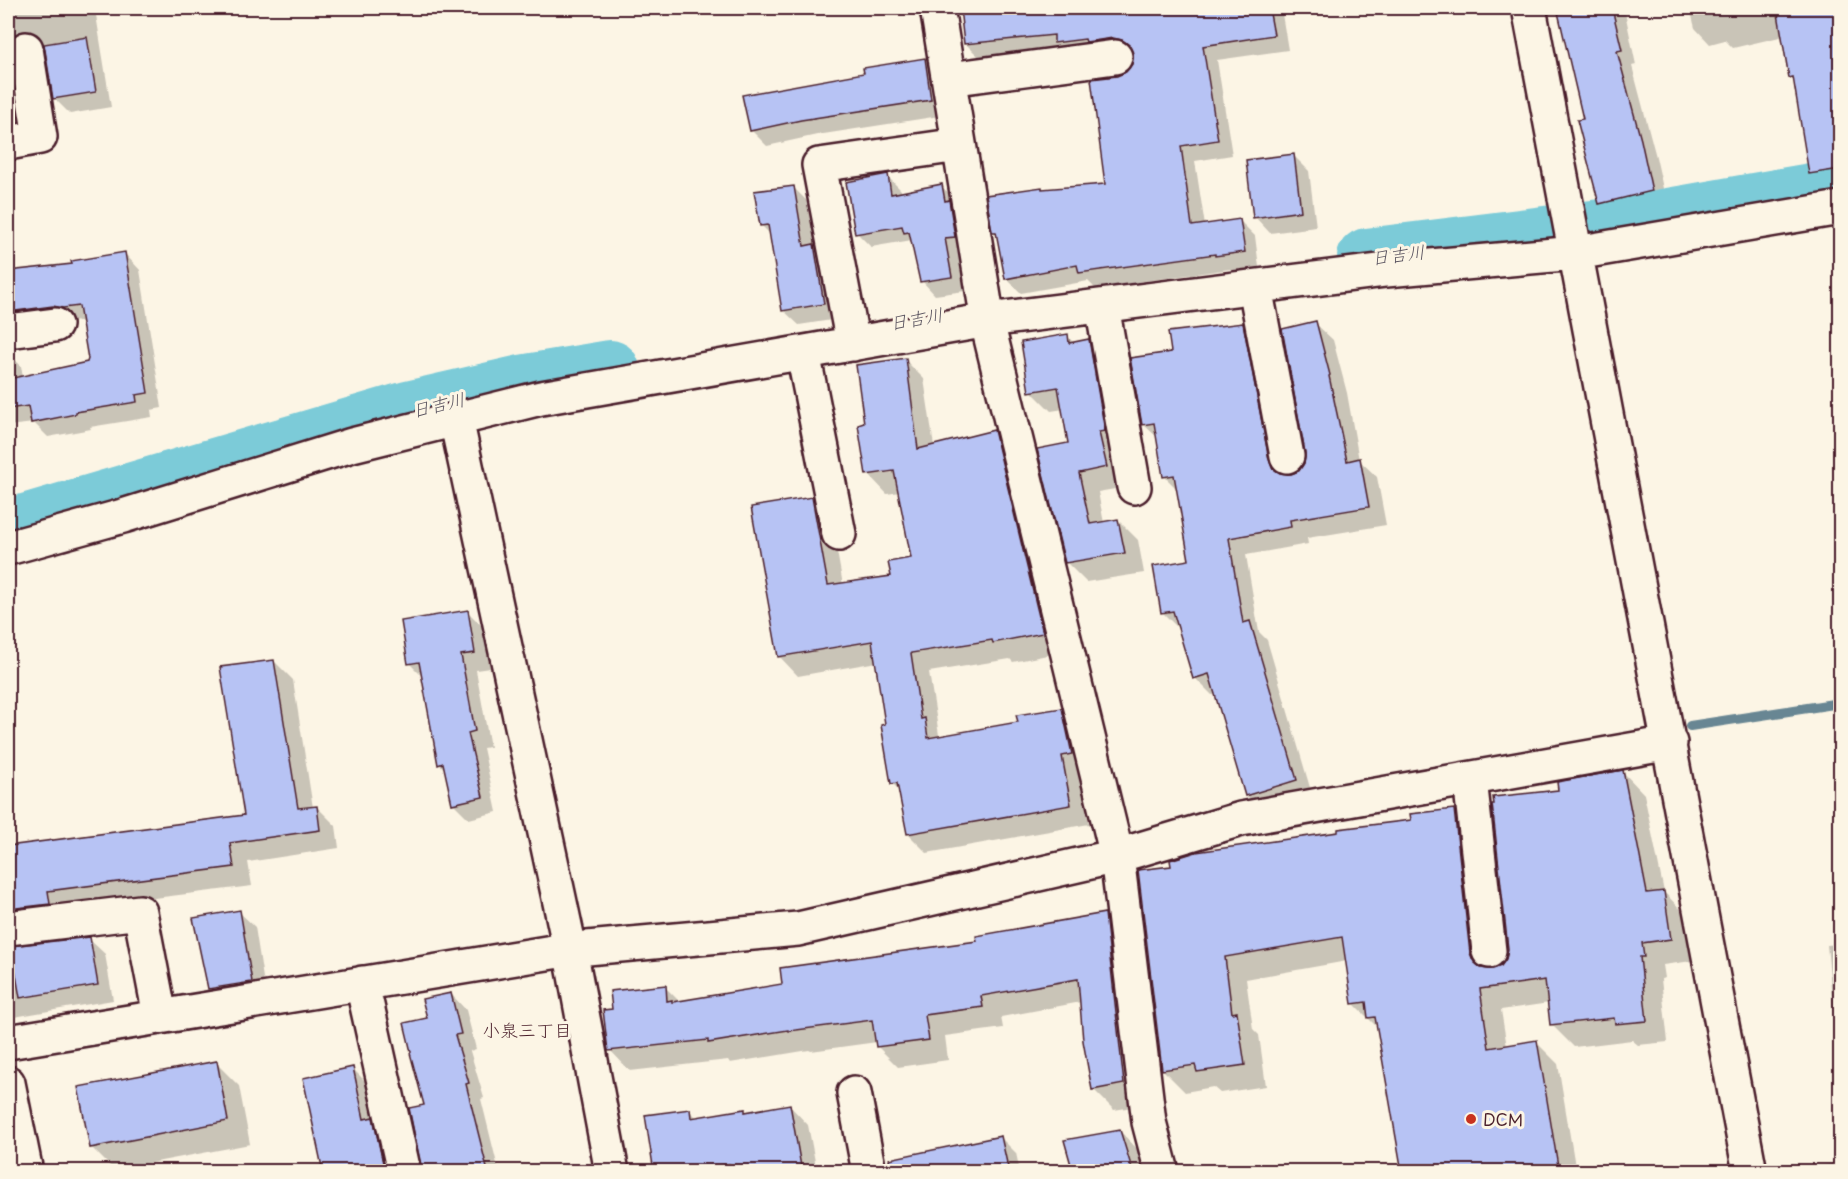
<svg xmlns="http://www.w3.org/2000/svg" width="1848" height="1179" font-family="'Playpen Sans','Klee One',sans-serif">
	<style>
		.shadow { fill: #0003; fill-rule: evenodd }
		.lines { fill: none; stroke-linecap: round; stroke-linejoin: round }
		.stream { stroke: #688693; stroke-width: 10 }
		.river { stroke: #7ccbd8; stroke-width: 60 }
		.building { fill: #b7c3f4; stroke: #4a1f2b; stroke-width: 1.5 }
		.street-casing { stroke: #4a1f2b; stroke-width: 38 }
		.street { stroke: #fcf5e5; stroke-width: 33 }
		.poi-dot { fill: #c8321e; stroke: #fcf5e5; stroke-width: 2 }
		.labels { text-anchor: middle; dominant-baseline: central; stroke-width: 6; stroke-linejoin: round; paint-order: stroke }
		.poi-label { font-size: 16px; fill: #4a1f2b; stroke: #fcf5e5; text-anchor: start }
		.water-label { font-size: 18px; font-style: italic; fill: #59535f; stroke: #fcf5e5 }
		.neighbourhood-label { font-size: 18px; fill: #4a1f2b; stroke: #fcf5e5 }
	</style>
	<rect width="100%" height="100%" fill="#fcf5e5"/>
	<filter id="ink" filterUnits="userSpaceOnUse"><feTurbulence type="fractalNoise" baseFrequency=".0167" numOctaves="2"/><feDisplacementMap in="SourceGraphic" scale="12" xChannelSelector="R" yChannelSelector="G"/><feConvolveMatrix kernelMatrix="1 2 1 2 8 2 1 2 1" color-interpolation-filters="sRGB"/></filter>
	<g filter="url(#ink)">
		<path class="shadow" d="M8,8H133L105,11L106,13L96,15L111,107L70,114L54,98L46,46H39L33,137L8,148Z
			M961,8H1281L1288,50L1217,60L1232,155L1195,161L1205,226L1240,221L1255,236L1259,267L1232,271L1230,269L1095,288L1088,281L1021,293L1006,278L998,236L994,232L1043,191L1106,186L1118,77L1127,73L1133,65L1135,54L980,58L965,43Z
			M1556,8H1624L1636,65L1632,66L1656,157L1667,206L1616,218L1600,203L1585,120L1560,15Z
			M1690,8H1840V187L1826,189L1811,174L1795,82L1791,77L1784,36L1733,48L1725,40L1710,44L1695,28Z
			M924,59L940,75L946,115L817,135L767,146L751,130L865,74Z
			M1293,155L1309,171L1316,227L1270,233L1255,217Z
			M887,176L901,190V193L941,186L955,199L968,250L958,251L965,291L935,295L922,281L912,240L871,247L857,233Z
			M794,188L809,203L817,250L829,261L838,319L799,325L783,310L771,235L761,225Z
			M125,254L140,270L162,408L151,410L152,417L90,427L91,429L48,437L34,423L8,426V352L21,366L23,377L89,364L83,322L69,321L8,337V272L73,265Z
			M1315,323L1333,340L1347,393L1359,460L1377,477L1386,525L1307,538L1308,544L1246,555L1259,632L1267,640L1313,798L1264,812L1246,795L1217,694L1212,695L1195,678L1180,630L1162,612L1191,561L1178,490L1164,476L1158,438L1143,424L1173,354L1242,324L1260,342L1285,475L1291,476L1300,472L1306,463Z
			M1067,336L1074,343L1088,341L1108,361L1126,487L1098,492L1104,523L1118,520L1138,540L1144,573L1086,582L1066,562L1070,444L1064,409L1051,411L1031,391Z
			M905,360L924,379L934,446L994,431L1013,451L1062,652L1013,662L1010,659L929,672L939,735L942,737L1019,724L1061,709L1080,729L1090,773L1080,775L1089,824L927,853L908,834L900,791L892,783L887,725L877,662L798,676L779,656L812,498L831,518L843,585L892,577L913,559L900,492L887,494L868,474L866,425ZM901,468L902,471L881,474V471Z
			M468,612L483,627L490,668L476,670L490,747L483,748L497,812L469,819L453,803L446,770L439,764L423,677L409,663Z
			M274,661L293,680L313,808L317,807L336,826L339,848L248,862L252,886L8,916V848L245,816Z
			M1623,772L1644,794L1664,892L1685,914L1692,961L1663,965L1665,978L1661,979L1668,1042L1638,1045L1632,1040L1574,1047L1552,1025L1549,1003L1501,1010L1507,1047L1536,1042L1558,1064L1576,1172H1403L1378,1025H1375L1353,1003L1347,961L1246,979L1253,1029L1259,1035L1266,1086L1220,1093L1213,1087L1185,1092L1163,1070L1172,868L1413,821L1454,810L1476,832L1491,971L1501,967L1507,960L1560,791Z
			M239,912L255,927L266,997L225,1004L209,988Z
			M1104,914L1125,935L1144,1105L1114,1110L1093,1089L1081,1002L1001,1017L1003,1028L945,1036L948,1060L898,1067L877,1046V1042L811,1051L809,1050L730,1063L728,1060L630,1071L610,1050L613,1011L665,987L681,1003L784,986Z
			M89,939L105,954L113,1000L8,1018V947Z
			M1840,944V1036L1835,1031L1827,945Z
			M451,994L466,1010L476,1049L470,1051L484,1098L481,1099L499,1172H424L428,1019Z
			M216,1063L239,1086L250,1144L114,1170L91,1147Z
			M353,1069L376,1092L402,1172H325Z
			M790,1106L808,1125L817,1172H655L689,1110L698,1119L744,1110L747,1114Z
			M1120,1131L1142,1154L1148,1172H1075Z
			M1000,1137L1016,1153L1020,1172H932Z
			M1840,1162V1172H1823L1822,1166Z"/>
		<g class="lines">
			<path class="stream" d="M1690,726L1840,703"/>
			<path class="river" d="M1367,258L1617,227L1840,188
				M8,529L408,411L526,384L610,370"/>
		</g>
		<path class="building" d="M960,8H1269L1274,35L1203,46L1218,140L1181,146L1192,226L1240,219L1245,252L1215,256V254L1079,273L1077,265L1005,279L996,232H992L986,195L1042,187V189L1105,184L1091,79L1117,76L1126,72L1132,64L1133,54L1129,45L1122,40L1113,38L1086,42L1085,39L1054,43V35L964,44Z
			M1557,8H1612L1622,50L1617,51L1641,140L1652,191L1599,204L1577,120L1583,119Z
			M1777,8H1838L1840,21V169L1809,174L1793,77L1789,78Z
			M87,37L96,92L53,99L44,44Z
			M925,58L931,100L801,120L750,131L742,95L864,73L863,68Z
			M1294,154L1301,211L1253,218L1246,160Z
			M888,174L891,194L942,184L945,201L949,200L955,237L945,238L952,277L920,282L909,232L904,233L902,226L855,234L846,182Z
			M794,186L804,246L814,244L824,304L782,311L768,225L760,226L754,191Z
			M125,252L148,393L136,395L137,402L76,412V414L31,423L28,406L8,409V379L87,362L88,359L79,306L63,308L53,306L8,312V271L72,264L71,261Z
			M1316,321L1330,375L1329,376L1347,461L1360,458L1369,507L1290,520L1291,527L1229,538L1243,623L1250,621L1297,780L1245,796L1209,674L1193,679L1173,611L1161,613L1153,566L1189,560L1174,475L1163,477L1154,423L1142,425L1130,358L1171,352L1168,332L1243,323L1269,459L1272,468L1280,473L1291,474L1299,471L1304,463L1305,453L1282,329Z
			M1068,334L1069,343L1089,339L1105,431L1099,432L1107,467L1079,473L1090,524L1118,519L1125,553L1065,563L1037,449L1068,443L1058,387L1029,392L1021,342Z
			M906,358L918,449L994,430L1043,633L993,643L992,640L911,653L921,719L925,718L928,738L1018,722L1016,715L1062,708L1072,754L1062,756L1071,805L907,834L897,783L891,784L881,725L885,724L872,641L778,657L751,507L812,497L828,585L891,576L888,562L911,558L894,471L866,475L858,425L864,423L856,365Z
			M468,610L475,653L461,655L475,731L468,733L483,797L452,804L443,763L438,765L419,662L408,664L401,621Z
			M274,660L298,808L317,806L320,830L230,843L234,867L48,891L50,904L8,909V846L244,815L220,667Z
			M1623,770L1647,893L1664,891L1671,939L1642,943L1644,957H1640L1647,1021L1615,1024L1614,1018L1550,1025L1545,980L1480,989L1489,1048L1537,1040L1559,1172H1402L1375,1017L1368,1018L1366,1002L1352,1004L1342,937L1225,957L1232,1013L1237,1012L1245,1065L1197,1072L1195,1065L1162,1070L1138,870L1171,866L1170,860L1196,852L1338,832V829L1411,820L1410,814L1454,809L1470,953L1474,962L1481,968L1492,969L1501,966L1506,959L1508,949L1492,804H1494L1493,797L1558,790L1557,782Z
			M240,910L252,982L208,989L193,918Z
			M1105,913L1124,1084L1092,1090L1083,1041L1078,979L981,996L983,1007L925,1015L929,1040L876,1047L872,1020L789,1031L788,1030L708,1043V1040L608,1051L603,1010L612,1009L610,991L666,985L667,1001L672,1000V1002L782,984L780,968L977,941L976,936Z
			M90,937L98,985L20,998L11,946Z
			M451,993L461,1034L455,1035L469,1083L466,1084L488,1172H422L409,1108L424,1105L410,1053L411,1052L404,1023L427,1018L422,999Z
			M217,1061L228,1121L90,1148L78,1087Z
			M353,1067L364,1119L373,1117L385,1172H323L303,1078Z
			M790,1104L802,1172H730L729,1164L683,1172H654L645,1115L690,1109L691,1118L745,1109V1112Z
			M1120,1130L1133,1172H1073L1064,1140Z
			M1001,1136L1009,1172H891L889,1159Z"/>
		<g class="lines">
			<defs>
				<path id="street" d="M937,8L990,334L1117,856L1149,1122L1162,1172
					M1529,8L1750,1172
					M949,79L1115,57
					M8,143L40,137L26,49
					M1255,287L1287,456
					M1102,306L1134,487
					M8,331L55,325
					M853,344L819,165L959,145
					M803,353L839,534
					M456,419L570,949L612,1172
					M8,548L123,516L352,445L541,398L988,320L1386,270L1576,253L1840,208
					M1470,779L1489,951
					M8,928L140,912L160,1016
					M362,983L404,1172
					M8,1042L565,950L798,929L1117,856L1241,819L1670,743
					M8,1083L26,1172
					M854,1093L869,1172"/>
			</defs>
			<use href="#street" class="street-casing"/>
			<use href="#street" class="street"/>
		</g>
	</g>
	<circle class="poi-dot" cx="1471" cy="1119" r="6"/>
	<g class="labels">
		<g class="poi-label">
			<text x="1483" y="1119">DCM</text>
		</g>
		<g class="water-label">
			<text transform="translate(1398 254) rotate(-7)">日吉川</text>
			<text transform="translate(916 318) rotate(-10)">日吉川</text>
			<text transform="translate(438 404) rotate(-13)">日吉川</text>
		</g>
		<g class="neighbourhood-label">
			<text x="527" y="1029">小泉三丁目</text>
		</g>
	</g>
	<rect width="1848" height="1179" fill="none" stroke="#fcf5e5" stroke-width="30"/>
	<rect x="15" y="15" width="1818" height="1149" fill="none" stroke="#4a1f2b" stroke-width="2" filter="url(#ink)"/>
</svg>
